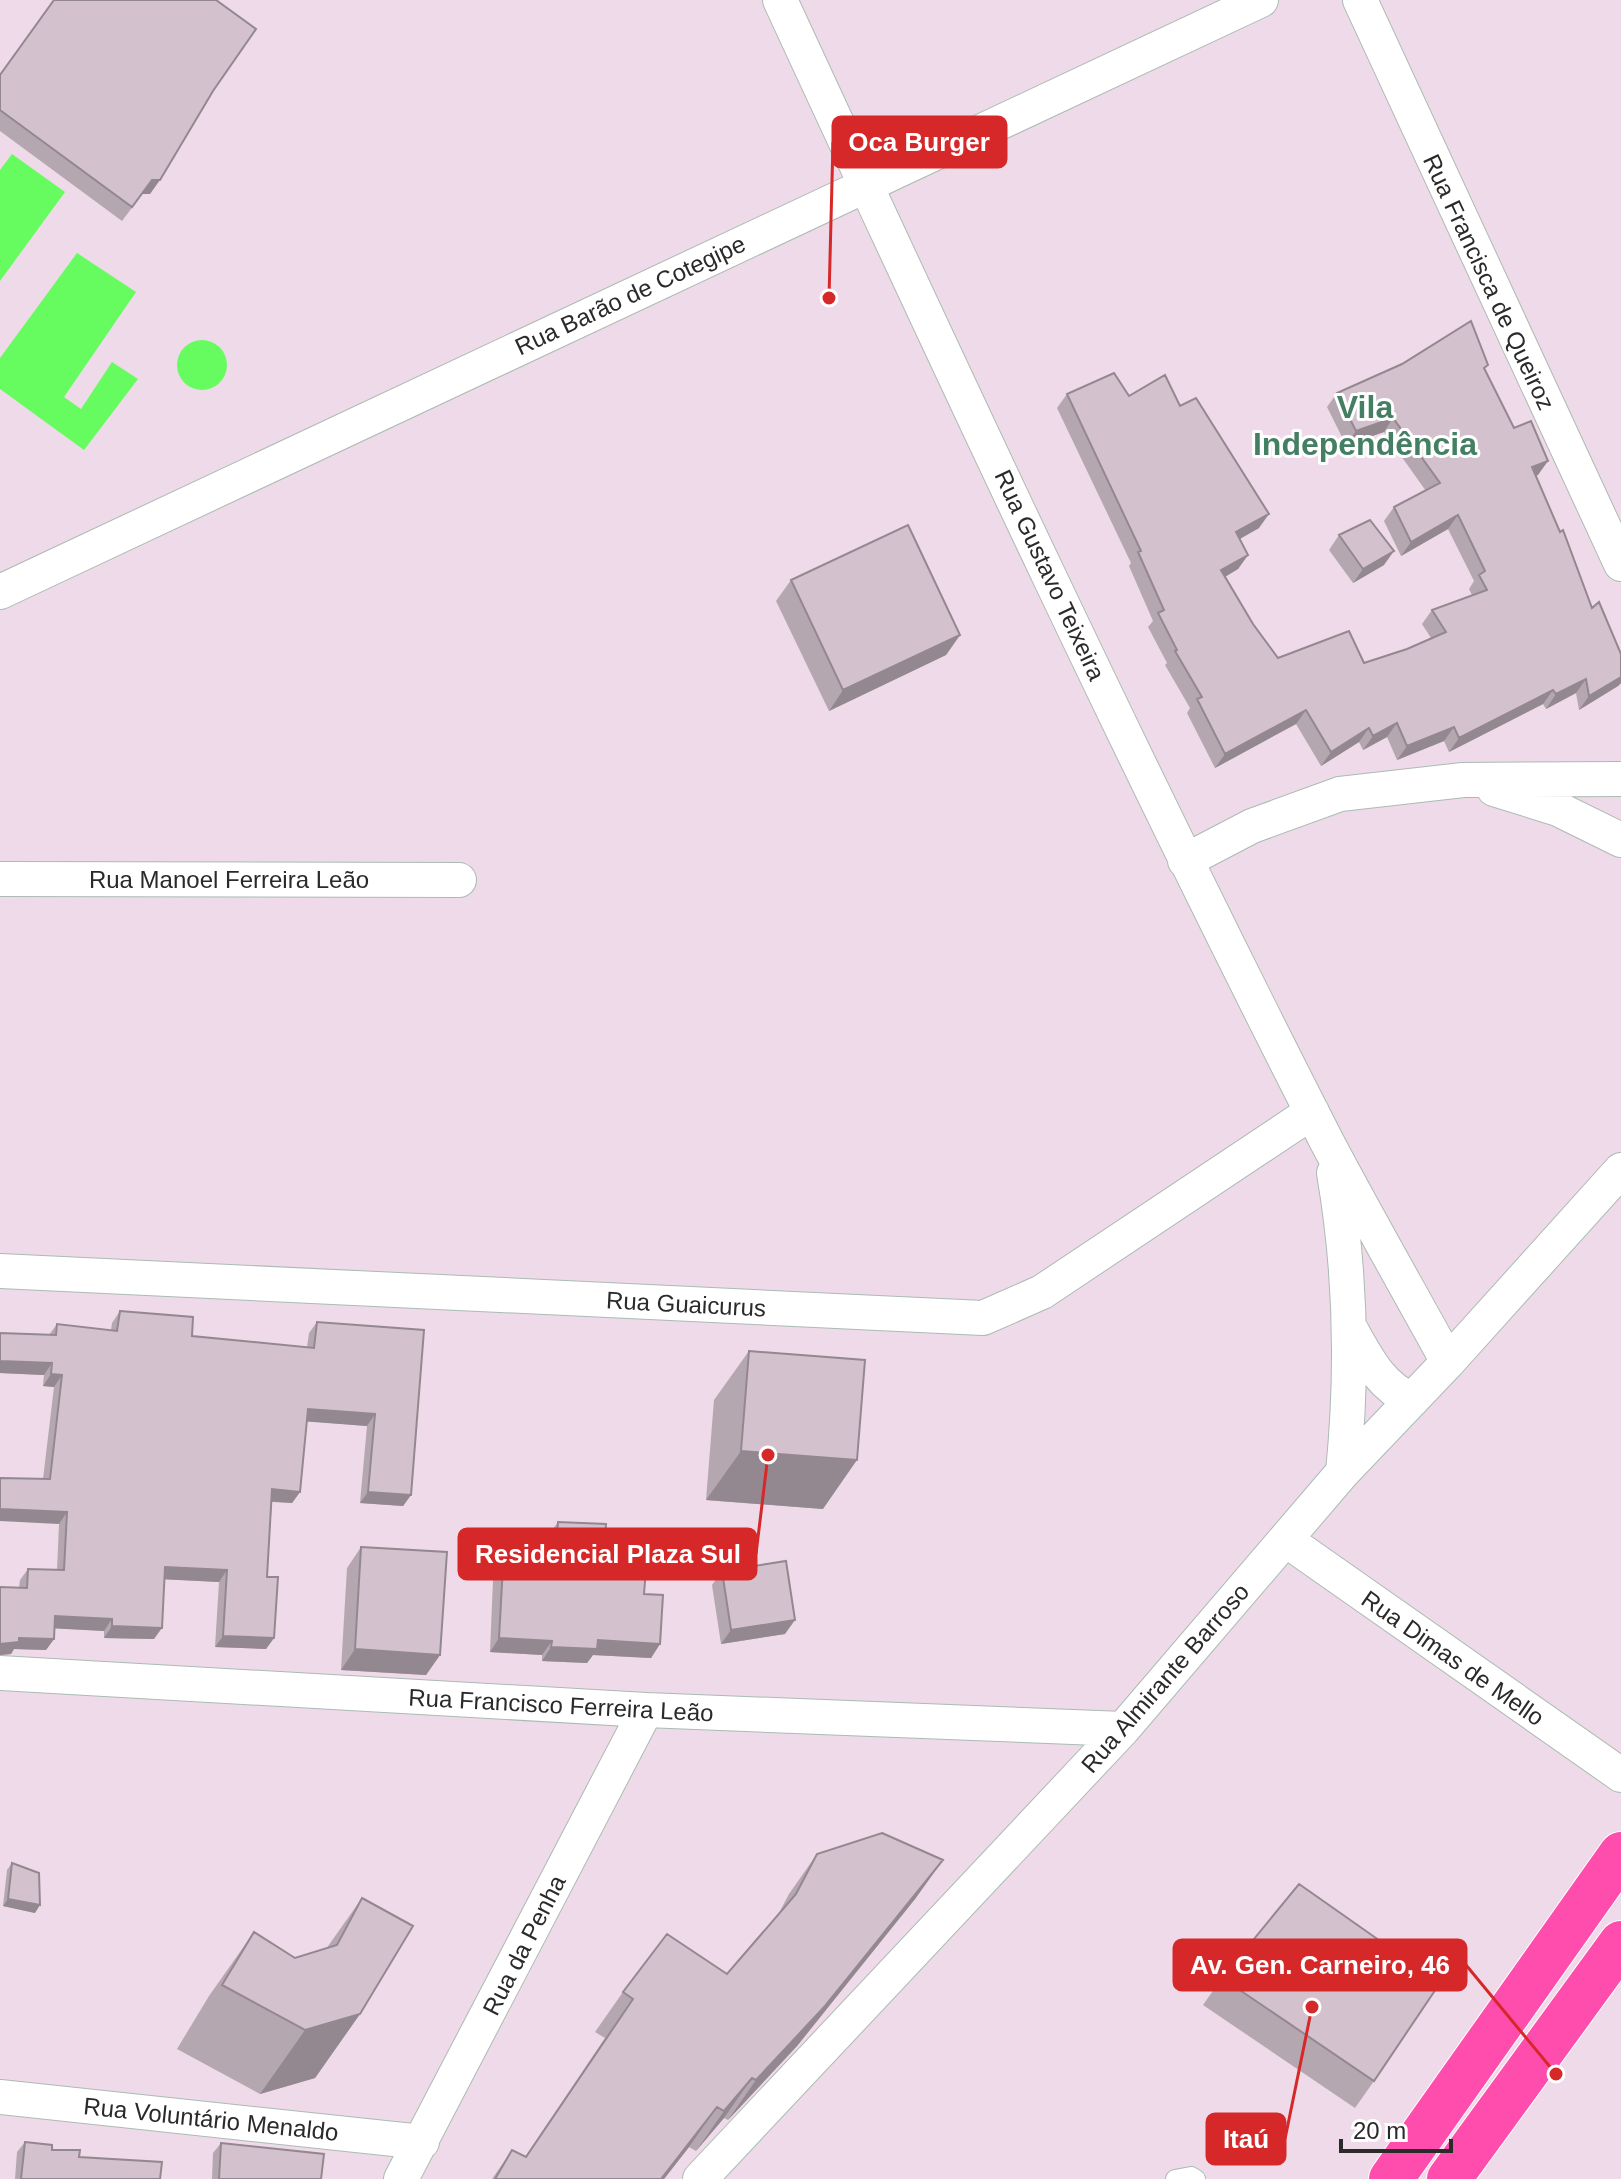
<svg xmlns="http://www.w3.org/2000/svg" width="1621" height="2179" font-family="Arial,sans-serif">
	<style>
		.water { fill: #66fc60 }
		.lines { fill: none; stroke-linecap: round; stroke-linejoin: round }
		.lane-casing { stroke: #abbbb3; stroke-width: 20 }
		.street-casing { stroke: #abbbb3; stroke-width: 36 }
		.primary-casing { stroke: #fff; stroke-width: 46 }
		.lane { stroke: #fff; stroke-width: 18 }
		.street { stroke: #fff; stroke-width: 34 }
		.primary { stroke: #ff4dad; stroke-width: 44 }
		.wall { fill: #b5a7b0 }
		.shaded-wall { fill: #948890 }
		.building { fill: #d3c2cd; stroke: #948890; stroke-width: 2 }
		.labels { text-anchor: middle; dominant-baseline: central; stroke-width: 6; stroke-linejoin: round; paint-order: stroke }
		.street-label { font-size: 24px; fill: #2a2a2a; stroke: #fff }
		.district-label { font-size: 32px; font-weight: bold; fill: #457f63; stroke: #fff }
		.leader { fill: none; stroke: #d62828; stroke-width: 3 }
		.callout-dot { fill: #d62828; stroke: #fff; stroke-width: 3 }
		.callout { fill: #d62828; stroke: #d62828; stroke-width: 3 }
		.callout-label { font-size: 26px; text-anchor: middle; font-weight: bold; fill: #fff }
	</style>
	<rect width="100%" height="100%" fill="#eedae8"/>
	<path class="water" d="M12,154L65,192L0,281V170Z
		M77,253L136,292L64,397L81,409L112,362L138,379L84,450L0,389V358Z
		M177 365a25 25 0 1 1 50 0a25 25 0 1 1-50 0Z"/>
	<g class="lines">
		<defs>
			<path id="lane" d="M1175,2179L1191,2176L1196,2179"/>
			<path id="street" d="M780,0C957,383 1135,766 1327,1142C1366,1216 1408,1289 1448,1362
				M1360,0L1621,564
				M0,592L1261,0
				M1494,789L1558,809L1621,840
				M1185,861L1252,826L1340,794L1463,780L1621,779
				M0,879L459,880
				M1334,1173C1351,1272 1353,1372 1343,1472
				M0,1271L983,1318L1042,1292L1312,1112
				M1350,1328C1367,1358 1380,1386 1412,1400
				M1286,1540L1621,1775
				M0,1673L646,1710L1123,1729
				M0,2097L422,2142
				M401,2179L646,1710
				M700,2179L1123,1729L1343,1472L1448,1362L1621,1170"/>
			<path id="primary" d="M1391,2179L1621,1854
				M1449,2179L1621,1943"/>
		</defs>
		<use href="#lane" class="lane-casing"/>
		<use href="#street" class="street-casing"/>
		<use href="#primary" class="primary-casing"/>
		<use href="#lane" class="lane"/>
		<use href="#street" class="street"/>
		<use href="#primary" class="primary"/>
	</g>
	<path class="wall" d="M0,75L213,91L150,194H142L122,221L0,131Z
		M1485,370L1514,428L1548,461L1536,476L1592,608L1621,654V683L1618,686L1579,710L1576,693L1546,709L1543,704L1449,752L1444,741L1397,760L1387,737L1363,750L1359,742L1321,766L1296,724L1215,768L1187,713L1190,708L1165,665L1167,663L1148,627L1153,621L1129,566L1131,563L1057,408L1067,394L1129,396L1180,406L1259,528L1240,539L1248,555L1238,569L1225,577L1253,624L1278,658L1364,663L1407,649L1431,638L1422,624L1432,610L1472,595L1469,589L1474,581L1448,529L1401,556L1384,521L1394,507L1426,491L1384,432L1346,445L1327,407L1337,393Z
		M1339,535L1384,565L1353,583L1329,550Z
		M791,580L960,635L946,655L829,711L776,601Z
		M120,1311L192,1336L307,1347L309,1333L317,1322L424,1330L411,1495L403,1506L360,1503L367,1426L306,1421L300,1492L292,1503L272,1502L267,1577L274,1638L266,1649L215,1647L219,1582L165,1579L154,1639L104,1638V1631L54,1628V1639L46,1650L14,1649L11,1654L0,1655V1587L19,1588L20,1580L28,1569L57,1570L59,1524L43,1479L54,1387L43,1386L44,1375L0,1373V1333L49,1335L57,1324L111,1330L112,1323Z
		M749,1351L823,1509L706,1500L714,1400Z
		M558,1522L604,1555L644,1594L660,1644L651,1658L593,1655L587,1663L542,1661V1655L490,1652L493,1580L503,1566L546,1568L548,1536Z
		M361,1547L440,1655L426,1675L341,1670L347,1568Z
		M722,1571L785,1634L721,1644L712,1585Z
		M817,1854L943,1860L915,1899L797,2046L728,2120L724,2118L696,2151L689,2147L664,2179H492L512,2150L525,2157L605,2038L595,2032L623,1992L727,1974L778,1915L789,1894Z
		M12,1863L35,1913L3,1906L7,1870Z
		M362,1898L360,2014L315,2078L260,2094L177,2049L209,1996L254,1932L295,1958L326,1949Z
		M1222,1978L1374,2081L1355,2108L1203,2005Z
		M25,2142L52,2150L160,2179H15L17,2152Z
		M221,2143L321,2179H212L213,2153Z"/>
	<path class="shaded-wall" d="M152,180H160L150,194H142L122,221Z
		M1393,418L1384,432L1346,445L1356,431Z
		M1548,461L1538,475L1522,481L1532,467Z
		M1269,514L1259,528L1227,546L1236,532Z
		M1458,515L1448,529L1401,556L1411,542Z
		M1394,551L1384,565L1353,583L1363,569Z
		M1248,555L1238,569L1211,585L1221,570Z
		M960,635L946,655L829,711L843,690Z
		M1621,677V683L1618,686L1579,710L1589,696Z
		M1586,679L1576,693L1546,709L1556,694Z
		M1553,690L1543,704L1449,752L1459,738Z
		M1306,710L1296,724L1215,768L1225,754Z
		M1397,723L1387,737L1363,750L1373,736Z
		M1454,727L1444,741L1397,760L1407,746Z
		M1369,728L1359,742L1321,766L1331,752Z
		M0,1361L52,1363L44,1375L0,1373Z
		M51,1374L62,1375L54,1387L43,1386Z
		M308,1409L375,1414L367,1426L300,1421Z
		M741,1451L857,1460L823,1509L706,1500Z
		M272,1489L300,1492L292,1503L264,1501Z
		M368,1492L411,1495L403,1506L360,1503Z
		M0,1509L67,1512L59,1524L0,1521Z
		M165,1567L227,1570L219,1582L157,1579Z
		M55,1616L112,1619L104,1631L47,1628Z
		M795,1620L785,1634L721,1644L731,1630Z
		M112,1626L162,1628L154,1639L104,1638Z
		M223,1636L274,1638L266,1649L215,1647Z
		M19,1638L54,1639L46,1650L14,1649L11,1654L0,1655V1644Z
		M499,1638L552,1641L542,1655L490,1652Z
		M598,1640L660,1644L651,1658L593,1655L587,1663L542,1661L551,1647Z
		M355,1649L440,1655L426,1675L341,1670Z
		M943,1860L915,1899L797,2046L728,2120L756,2080Z
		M8,1899L40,1905L35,1913L3,1906Z
		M360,2014L315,2078L260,2094L305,2030Z
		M752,2078L724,2118L696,2151L724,2111Z
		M717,2107L689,2147L664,2179H661Z"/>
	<path class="building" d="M54,0H216L256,29L213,91L160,180H152L132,207L0,110V75Z
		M1471,321L1488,365L1484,368L1514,428L1531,421L1548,461L1532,467L1560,532L1563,530L1592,608L1599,602L1621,654V677L1589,696L1586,679L1556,694L1553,690L1459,738L1454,727L1407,746L1397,723L1373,736L1369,728L1331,752L1306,710L1225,754L1197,699L1202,697L1175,651L1177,650L1158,613L1164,610L1138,552L1141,551L1067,394L1114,373L1129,396L1165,375L1180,406L1196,398L1269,514L1236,532L1248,555L1221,570L1253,624L1278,658L1349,631L1364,663L1407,649L1446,632L1432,610L1487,590L1479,575L1485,571L1458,515L1411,542L1394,507L1440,483L1393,418L1356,431L1337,393L1402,364Z
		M1370,520L1394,551L1363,569L1339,535Z
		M908,525L960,635L843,690L791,580Z
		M120,1311L193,1317L192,1336L314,1348L317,1322L424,1330L411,1495L368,1492L375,1414L308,1409L300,1492L272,1489L267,1577H278L274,1638L223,1636L227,1570L165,1567L162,1628L112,1626V1619L55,1616L54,1639L19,1638V1642L0,1644V1587L27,1588L28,1569L64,1570L67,1512L0,1509V1478L50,1479L62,1375L51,1374L52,1363L0,1361V1333L56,1335L57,1324L117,1331Z
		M749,1351L865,1360L857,1460L741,1451Z
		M558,1522L606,1524L604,1555L647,1557L644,1594L663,1595L660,1644L598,1640L597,1649L551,1647L552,1641L499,1638L503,1566L555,1569Z
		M361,1547L447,1552L440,1655L355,1649Z
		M786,1561L795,1620L731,1630L722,1571Z
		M882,1833L943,1860L825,2006L756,2080L752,2078L724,2111L717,2107L661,2179H495L512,2150L526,2157L633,1999L623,1992L667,1934L727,1974L796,1894L817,1854Z
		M12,1863L39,1873L40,1905L8,1899Z
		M1299,1884L1440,1983L1374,2081L1222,1978Z
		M362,1898L413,1926L360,2014L305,2030L222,1985L254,1932L295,1958L337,1945Z
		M25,2142L52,2145V2150H80L79,2157L162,2162L160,2179H21Z
		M221,2143L324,2154L321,2179H219Z"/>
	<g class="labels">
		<g class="street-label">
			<text transform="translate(1489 282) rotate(65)">Rua Francisca de Queiroz</text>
			<text transform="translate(630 295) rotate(-25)">Rua Barão de Cotegipe</text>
			<text transform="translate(1050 575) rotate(65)">Rua Gustavo Teixeira</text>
			<text x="229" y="879">Rua Manoel Ferreira Leão</text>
			<text transform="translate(686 1304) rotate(3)">Rua Guaicurus</text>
			<text transform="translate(1453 1658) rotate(35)">Rua Dimas de Mello</text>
			<text transform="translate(1165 1678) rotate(-49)">Rua Almirante Barroso</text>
			<text transform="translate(561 1705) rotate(3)">Rua Francisco Ferreira Leão</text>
			<text transform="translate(524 1945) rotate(-63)">Rua da Penha</text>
			<text transform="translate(211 2119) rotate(6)">Rua Voluntário Menaldo</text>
		</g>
		<g class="district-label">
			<text x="1365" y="407">Vila<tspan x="1365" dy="37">Independência</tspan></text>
		</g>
	</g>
	<path class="leader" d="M829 298L833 142M768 1455L756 1554M1556 2074L1466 1965M1312 2007L1285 2139"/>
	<g class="callout-dot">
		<circle cx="829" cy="298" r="8"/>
		<circle cx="768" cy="1455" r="8"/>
		<circle cx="1556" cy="2074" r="8"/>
		<circle cx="1312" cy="2007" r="8"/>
	</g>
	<g class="callout">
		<rect x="833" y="117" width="173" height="50" rx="8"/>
		<rect x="459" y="1529" width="297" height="50" rx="8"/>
		<rect x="1174" y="1940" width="292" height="50" rx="8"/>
		<rect x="1207" y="2114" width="78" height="50" rx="8"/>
	</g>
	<g class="callout-label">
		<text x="919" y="151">Oca Burger</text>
		<text x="608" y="1563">Residencial Plaza Sul</text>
		<text x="1320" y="1974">Av. Gen. Carneiro, 46</text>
		<text x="1246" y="2148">Itaú</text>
	</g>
	<path d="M1341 2139v12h110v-12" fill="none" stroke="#2a2a2a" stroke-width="4"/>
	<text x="1353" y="2139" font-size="24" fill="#2a2a2a" stroke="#ffffff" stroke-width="6" paint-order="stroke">20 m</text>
</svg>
